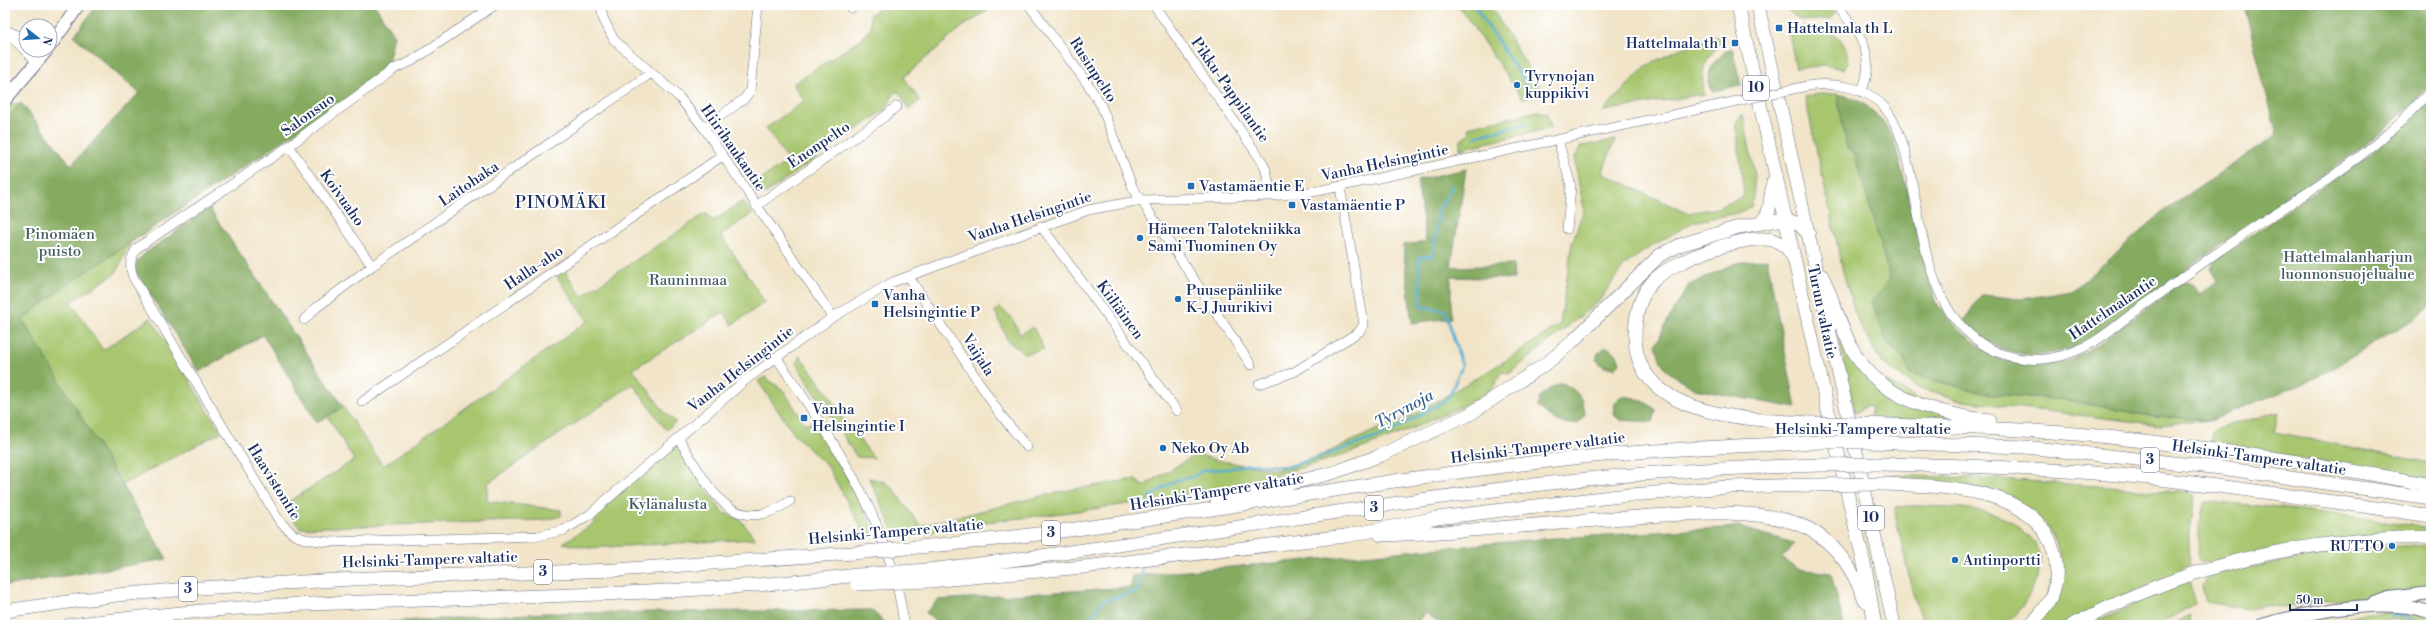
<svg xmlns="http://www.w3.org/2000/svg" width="2436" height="630" font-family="'Libre Bodoni',serif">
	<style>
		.green { fill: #a7c66e; stroke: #617a66 }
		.forest { fill: #85ab61; stroke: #506d60 }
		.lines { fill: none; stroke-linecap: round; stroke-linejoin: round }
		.stream { stroke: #54add2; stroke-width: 2.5 }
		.minor-casing { stroke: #666e83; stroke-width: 10 }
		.major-casing { stroke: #666e83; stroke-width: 14 }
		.highway-casing { stroke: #666e83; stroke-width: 14 }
		.minor { stroke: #fff; stroke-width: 9 }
		.major { stroke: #fff; stroke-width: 12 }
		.highway { stroke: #fff; stroke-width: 13 }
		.minor-bridge-casing { stroke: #666e83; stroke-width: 10; stroke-linecap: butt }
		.highway-bridge-casing { stroke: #666e83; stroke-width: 14; stroke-linecap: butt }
		.minor-bridge { stroke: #fff; stroke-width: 9 }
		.highway-bridge { stroke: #fff; stroke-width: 13 }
		.poi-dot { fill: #1f6fb2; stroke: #fff; stroke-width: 1.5 }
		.labels { text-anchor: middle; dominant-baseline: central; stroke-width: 4; stroke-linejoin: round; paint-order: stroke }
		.shield { fill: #fff; stroke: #5f6d8e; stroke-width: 1 }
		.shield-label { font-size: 14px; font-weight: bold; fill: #1b2f5e }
		.poi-label { font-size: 15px; fill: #1b2f5e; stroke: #fff; text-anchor: start }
		.street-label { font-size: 15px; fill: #1b2f5e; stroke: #fff }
		.park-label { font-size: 15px; fill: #455c63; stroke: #fff }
		.neighbourhood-label { font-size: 16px; letter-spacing: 1px; fill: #1b2f5e; stroke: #fff }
		.water-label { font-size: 16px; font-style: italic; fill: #32618c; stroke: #fff }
	</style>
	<rect width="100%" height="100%" fill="#fff"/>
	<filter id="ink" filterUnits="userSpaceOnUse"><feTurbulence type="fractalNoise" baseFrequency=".025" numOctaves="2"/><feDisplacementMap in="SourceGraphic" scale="8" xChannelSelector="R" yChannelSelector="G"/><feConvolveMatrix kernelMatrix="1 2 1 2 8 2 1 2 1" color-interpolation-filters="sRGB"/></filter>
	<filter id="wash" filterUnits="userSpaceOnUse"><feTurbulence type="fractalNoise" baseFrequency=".012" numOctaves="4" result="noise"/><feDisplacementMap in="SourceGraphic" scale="16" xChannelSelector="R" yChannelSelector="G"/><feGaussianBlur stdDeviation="0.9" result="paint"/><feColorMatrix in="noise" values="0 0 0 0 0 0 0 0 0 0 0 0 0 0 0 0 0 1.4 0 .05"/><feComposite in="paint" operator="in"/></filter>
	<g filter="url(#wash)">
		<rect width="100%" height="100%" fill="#f1e4c8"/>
		<path class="green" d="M884,5H996L962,27L904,77L920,101L909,109L898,91L893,95L886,109L766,193L759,195L752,185L788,161L766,128L804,101L793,84L861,39L871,27L870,15Z
			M1458,5H1490L1545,95L1522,98Z
			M1784,5H1828L1835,12L1830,19C1805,20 1801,26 1784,5Z
			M1806,27C1832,28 1845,35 1849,62L1843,69L1824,65L1796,69L1789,33Z
			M1718,36L1720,44C1703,62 1701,70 1704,94L1603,111L1646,66L1679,49Z
			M1823,93L1837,94L1847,148L1855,154L1890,279L1887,343L1903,357L1910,374L1983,393L2067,400L2145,415L2209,420L2161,425L1963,401L1914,386L1881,362L1858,322L1843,272L1805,97Z
			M21,103L71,165L160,223L130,243L116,273L71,302L103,350L151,318L221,432L122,485L29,331L5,348V111L12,104Z
			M1539,111L1547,114L1551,128L1460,149V141L1470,133L1468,127Z
			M1743,114L1755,176L1752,206L1738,213L1693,222L1644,251L1625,265L1598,302L1509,374L1501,372C1498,377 1496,385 1492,388C1480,400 1449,412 1433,419C1280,491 1106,509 939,527L932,533L896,536L869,478L885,482L893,488L920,526L1058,492L1134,479L1143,486L1197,454L1215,460L1276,470L1309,461L1378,429L1412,416L1510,358L1560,324L1572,243L1584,209L1574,159L1581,146L1615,140L1602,173L1687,213L1718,208L1744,196L1736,122Z
			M743,201L752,214L721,235L765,302L732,325L724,312L633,369L665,413L676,422L666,430L633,384L488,483L487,501L561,510V516L545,520L300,528L282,506L354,460L328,417L209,208L383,466L588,321L557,277L564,270L582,296L706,213L713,221Z
			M999,307L1012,318L1020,334L1033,327L1044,349L1025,354L1008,341L995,311Z
			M1838,335H1841L1858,366L1951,417L1953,422L1883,420L1870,415L1871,408L1869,406L1862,408L1860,412L1855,413Z
			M800,356L837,406L841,416L874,458L857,457L796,364Z
			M765,377L783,390L805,424L814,422L850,482L875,533L863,536L862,529L828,467L794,434L758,381Z
			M2279,412L2274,432L2431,463V480L2211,444L2213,431L2217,428Z
			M676,445L722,512L740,519L755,539L588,548L563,543L593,524L596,514Z
			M1890,475L2001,479L2190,493L2195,496L2188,547L2190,564L2183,566L2184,572L2122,596L2062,625H2037L2060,556C2055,534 2045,521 2027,507L1890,480Z
			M2204,501C2280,507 2356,516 2431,528V532L2201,563L2198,560L2199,531Z
			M1914,506C1954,507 2002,505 2031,538C2042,552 2043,567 2035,583C2027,600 2019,616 2001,624C1994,627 1937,625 1925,625L1914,599L1896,519L1895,507Z
			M2431,544V586L2424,589L2284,607L2272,605L2246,609L2206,602L2202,587L2206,578L2215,574L2339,550Z
			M2189,581L2195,604L2157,625H2086Z
			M2400,611L2425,616L2431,625C2416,625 2404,608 2388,615L2408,619L2416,625C2405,625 2398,618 2389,619C2377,619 2348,628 2339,621L2360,615Z
			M2190,615L2191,625H2172Z
			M276,621L275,625H236Z"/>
		<path class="forest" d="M97,5H375L394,36L388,62L374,80L62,288L23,320L167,559L5,586V120L21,103L71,165L139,93L74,36Z
			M2244,5H2431V84C2368,154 2290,194 2215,249C2188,268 2161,288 2134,308C2112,324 2089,345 2062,351C2021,361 1992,350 1963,321L1982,295L2022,299L2072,291L2164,211L2277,135Z
			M1732,48L1741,85L1713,91C1702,75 1716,54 1732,48Z
			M1837,94C1865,98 1877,114 1893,136L1935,301C1957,331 1988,361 2027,364C2040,365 2053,359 2066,362L2089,350L2184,282L2192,284L2201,294L2218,280L2211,269L2215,260L2360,161L2390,138L2431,96V306L2416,318L2311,381L2209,420L2145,415L2067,400L1983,393L1910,374L1903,357L1887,343L1871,302L1890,279L1855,155L1847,148Z
			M1466,169L1451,267L1513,265L1514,279L1451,277V318L1412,323L1403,245L1426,242L1417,180Z
			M209,208L343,407L317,423L263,335L199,372L135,270L137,261L144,254Z
			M1767,259L1796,408L1694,389L1666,370L1660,359L1656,345L1669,318L1689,285L1736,263Z
			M1606,347C1614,350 1618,354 1620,363L1615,368L1604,367L1596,360L1598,353Z
			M1562,383C1576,389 1584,398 1585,415L1578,423C1560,427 1551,417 1538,407L1539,398L1552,387Z
			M1621,396C1635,397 1646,401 1656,410L1653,422L1620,420L1614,415L1615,403Z
			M1739,527L1794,543L1782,558L1798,569L1831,573L1844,625H1443L1426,613L1416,625H942L925,613L938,600L1131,587L1132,576L1540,539Z
			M872,610L886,625H333L546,613Z"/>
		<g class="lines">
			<path class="stream" d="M1474,5L1530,90
				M1475,137L1526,123
				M1149,497L1176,480L1193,477L1203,470L1227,469L1249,464L1287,467L1335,452L1389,433L1448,399L1462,366L1445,310L1421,307L1419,257L1433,256L1439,209L1453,185
				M2389,615L2405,616L2419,625
				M1087,625L1103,601L1138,591L1142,569"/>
		</g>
	</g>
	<g filter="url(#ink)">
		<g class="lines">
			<defs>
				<path id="minor" d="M495,5L412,61L394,69L289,146L137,248C130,259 129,265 133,277L280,522L294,535L305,539L329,542L538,536L564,530L589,515L748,378L833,317L893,282L1088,210L1142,200L1271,196L1318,191L1728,103
					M601,5L603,18L614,40L679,97L704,128L833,317
					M848,5L851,8
					M1029,5L1087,83L1101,105L1133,188L1251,365
					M1154,5L1261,160L1266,170L1271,196
					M1836,5C1859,31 1878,57 1861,92
					M6,30L26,39
					M5,31L37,62
					M1807,86C1833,82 1866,86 1885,108C1901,128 1906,154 1911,178C1920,220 1925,269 1947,307C1956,323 1972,338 1987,347C2013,362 2045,363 2073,352C2094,345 2112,329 2129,316C2158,295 2187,275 2215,254C2271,213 2335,180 2387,134C2403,121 2417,105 2431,90
					M704,128L744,99L750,91L758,5
					M1558,140L1571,186L1567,229
					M289,146L372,266
					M756,206L883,118L897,106
					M1041,226L1177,411
					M909,277L1000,414L1027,447
					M304,320L316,308L372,266L651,73
					M776,357C833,441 892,522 904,625
					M1259,384L1294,372L1359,332L1364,324L1340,187
					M362,402L722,156
					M678,438C707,481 729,543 790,501"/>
				<path id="major" d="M50,46L79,5
					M5,100L47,50
					M2372,604L2388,598L2431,593
					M2262,625C2306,613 2385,596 2429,612"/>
				<path id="highway" d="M1738,5L1828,411L1866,572L1875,625
					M1758,5L1894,625
					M1764,221L1769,210L1773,182
					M1793,257C1789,250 1784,244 1776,241C1750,231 1675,260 1655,279C1640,294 1635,316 1635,337C1636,420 1758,420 1815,423
					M1822,276C1834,300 1840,328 1854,352C1882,401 1939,413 1990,421
					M1863,424C1951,427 2039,429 2126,439C2228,450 2330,466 2431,485
					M1867,442L2025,447L2221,468L2431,498
					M1876,464C1957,465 2038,468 2119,475C2223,485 2327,501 2431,516
					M1880,484C1941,486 2046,485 2056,563C2059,589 2048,608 2030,625
					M1217,502L1332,473L1379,456L1470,414L1547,363L1572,342L1660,255L1680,245L1739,227L1785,219L1799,224L1809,235
					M1381,535C1463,533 1545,523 1626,518C1676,514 1764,505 1809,529C1838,545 1854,571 1865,601
					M929,546C1136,527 1341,484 1548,461C1639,450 1731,446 1823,442
					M928,570C1136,547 1342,507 1551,483C1641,472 1731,468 1822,465
					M929,581L1084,567L1345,536L1437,518L1619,496L1728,487L1816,485
					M5,611L117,595L199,588L372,578L615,570L853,553
					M69,625C149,616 229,607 310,604C492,596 675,597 857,575
					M2072,625C2095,614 2118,602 2141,593C2232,555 2333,538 2431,537"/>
			</defs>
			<use href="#minor" class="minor-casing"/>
			<use href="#major" class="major-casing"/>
			<use href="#highway" class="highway-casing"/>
			<use href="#minor" class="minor"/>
			<use href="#major" class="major"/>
			<use href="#highway" class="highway"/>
			<defs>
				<path id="minor-bridge" d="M1728,103L1807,86"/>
				<path id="highway-bridge" d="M1815,423L1863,424
					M1823,442H1867
					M1822,465L1876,464
					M1816,485L1880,484
					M853,553L929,546
					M857,575L928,570
					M857,584L929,581"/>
			</defs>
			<use href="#minor-bridge" class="minor-bridge-casing"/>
			<use href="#highway-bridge" class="highway-bridge-casing"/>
			<use href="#minor-bridge" class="minor-bridge"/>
			<use href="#highway-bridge" class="highway-bridge"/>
		</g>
	</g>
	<g class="poi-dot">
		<rect x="1775" y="24" width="8" height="8" rx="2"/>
		<rect x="1731" y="39" width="8" height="8" rx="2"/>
		<circle cx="1517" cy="85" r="4"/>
		<rect x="1187" y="182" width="8" height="8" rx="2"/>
		<rect x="1288" y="201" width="8" height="8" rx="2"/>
		<circle cx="1140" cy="238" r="4"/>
		<circle cx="1178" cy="299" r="4"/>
		<rect x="871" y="300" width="8" height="8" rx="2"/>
		<rect x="800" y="414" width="8" height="8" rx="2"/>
		<circle cx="1163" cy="448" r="4"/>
		<circle cx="2392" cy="546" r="4"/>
		<circle cx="1955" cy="560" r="4"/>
	</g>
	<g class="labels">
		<g class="shield">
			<rect x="1743" y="76" width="26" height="24" rx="3"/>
			<rect x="2141" y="448" width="18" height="24" rx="3"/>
			<rect x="1365" y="496" width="18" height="24" rx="3"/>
			<rect x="1858" y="506" width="26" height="24" rx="3"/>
			<rect x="1042" y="521" width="18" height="24" rx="3"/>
			<rect x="534" y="560" width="18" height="24" rx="3"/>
			<rect x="179" y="577" width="18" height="24" rx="3"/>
		</g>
		<g class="shield-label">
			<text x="1756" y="88">10</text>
			<text x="2150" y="460">3</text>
			<text x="1374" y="508">3</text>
			<text x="1871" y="518">10</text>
			<text x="1051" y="533">3</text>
			<text x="543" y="572">3</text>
			<text x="188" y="589">3</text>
		</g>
		<g class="poi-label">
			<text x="1787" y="28">Hattelmala th L</text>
			<text x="1727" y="43" text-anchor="end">Hattelmala th I</text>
			<text x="1525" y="76">Tyrynojan<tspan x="1525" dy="17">kuppikivi</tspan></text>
			<text x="1199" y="186">Vastamäentie E</text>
			<text x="1300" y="205">Vastamäentie P</text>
			<text x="1148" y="229">Hämeen Talotekniikka<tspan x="1148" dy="17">Sami Tuominen Oy</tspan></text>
			<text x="1186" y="290">Puusepänliike<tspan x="1186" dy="17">K-J Juurikivi</tspan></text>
			<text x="883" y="295">Vanha<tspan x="883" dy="17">Helsingintie P</tspan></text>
			<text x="812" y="409">Vanha<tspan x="812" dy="17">Helsingintie I</tspan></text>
			<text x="1171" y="448">Neko Oy Ab</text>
			<text x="2384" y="546" text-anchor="end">RUTTO</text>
			<text x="1963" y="560">Antinportti</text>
		</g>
		<g class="street-label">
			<text transform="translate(1093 70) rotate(57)">Rusinpelto</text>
			<text transform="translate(1230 90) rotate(55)">Pikku-Pappilantie</text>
			<text transform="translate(308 115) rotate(-36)">Salonsuo</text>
			<text transform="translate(819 145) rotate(-34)">Enonpelto</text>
			<text transform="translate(733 148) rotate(55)">Hiirihaukantie</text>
			<text transform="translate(1385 163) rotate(-12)">Vanha Helsingintie</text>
			<text transform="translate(469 184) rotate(-34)">Laitohaka</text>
			<text transform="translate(342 198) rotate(55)">Koivuaho</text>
			<text transform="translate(1030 217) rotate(-19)">Vanha Helsingintie</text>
			<text transform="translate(534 268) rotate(-34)">Halla-aho</text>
			<text transform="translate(2113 308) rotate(-34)">Hattelmalantie</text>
			<text transform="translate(1120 310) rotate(54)">Kiiliäinen</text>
			<text transform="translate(1822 312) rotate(78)">Turun valtatie</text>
			<text transform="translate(978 355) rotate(57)">Vaijala</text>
			<text transform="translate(741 369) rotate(-38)">Vanha Helsingintie</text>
			<text x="1863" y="429">Helsinki-Tampere valtatie</text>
			<text transform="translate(1538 448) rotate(-7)">Helsinki-Tampere valtatie</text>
			<text transform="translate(2259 458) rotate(8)">Helsinki-Tampere valtatie</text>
			<text transform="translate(274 482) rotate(58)">Haavistontie</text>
			<text transform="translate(1217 492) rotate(-9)">Helsinki-Tampere valtatie</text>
			<text transform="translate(896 532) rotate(-5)">Helsinki-Tampere valtatie</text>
			<text transform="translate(430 560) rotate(-2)">Helsinki-Tampere valtatie</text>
		</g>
		<g class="park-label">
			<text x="60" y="234">Pinomäen<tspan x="60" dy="17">puisto</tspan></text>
			<text x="2348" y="257">Hattelmalanharjun<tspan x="2348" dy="17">luonnonsuojelualue</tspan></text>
			<text x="688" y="280">Rauninmaa</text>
			<text x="668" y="504">Kylänalusta</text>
		</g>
		<g class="neighbourhood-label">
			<text x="561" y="203">PINOMÄKI</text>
		</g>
		<g class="water-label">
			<text transform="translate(1404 409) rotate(-28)">Tyrynoja</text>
		</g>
	</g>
	<rect width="2436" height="630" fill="none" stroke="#fff" stroke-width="20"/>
	<g transform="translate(38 38) rotate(107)"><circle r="19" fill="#ffffff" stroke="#a4acbf"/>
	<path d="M0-3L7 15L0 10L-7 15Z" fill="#1f6fb2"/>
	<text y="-6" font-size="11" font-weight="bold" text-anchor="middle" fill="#1b2f5e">N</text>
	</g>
	<path d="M2290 604v6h67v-6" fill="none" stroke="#1b2f5e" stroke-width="2"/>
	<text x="2296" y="604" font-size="12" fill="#1b2f5e" stroke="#ffffff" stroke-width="3" paint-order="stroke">50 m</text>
</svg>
